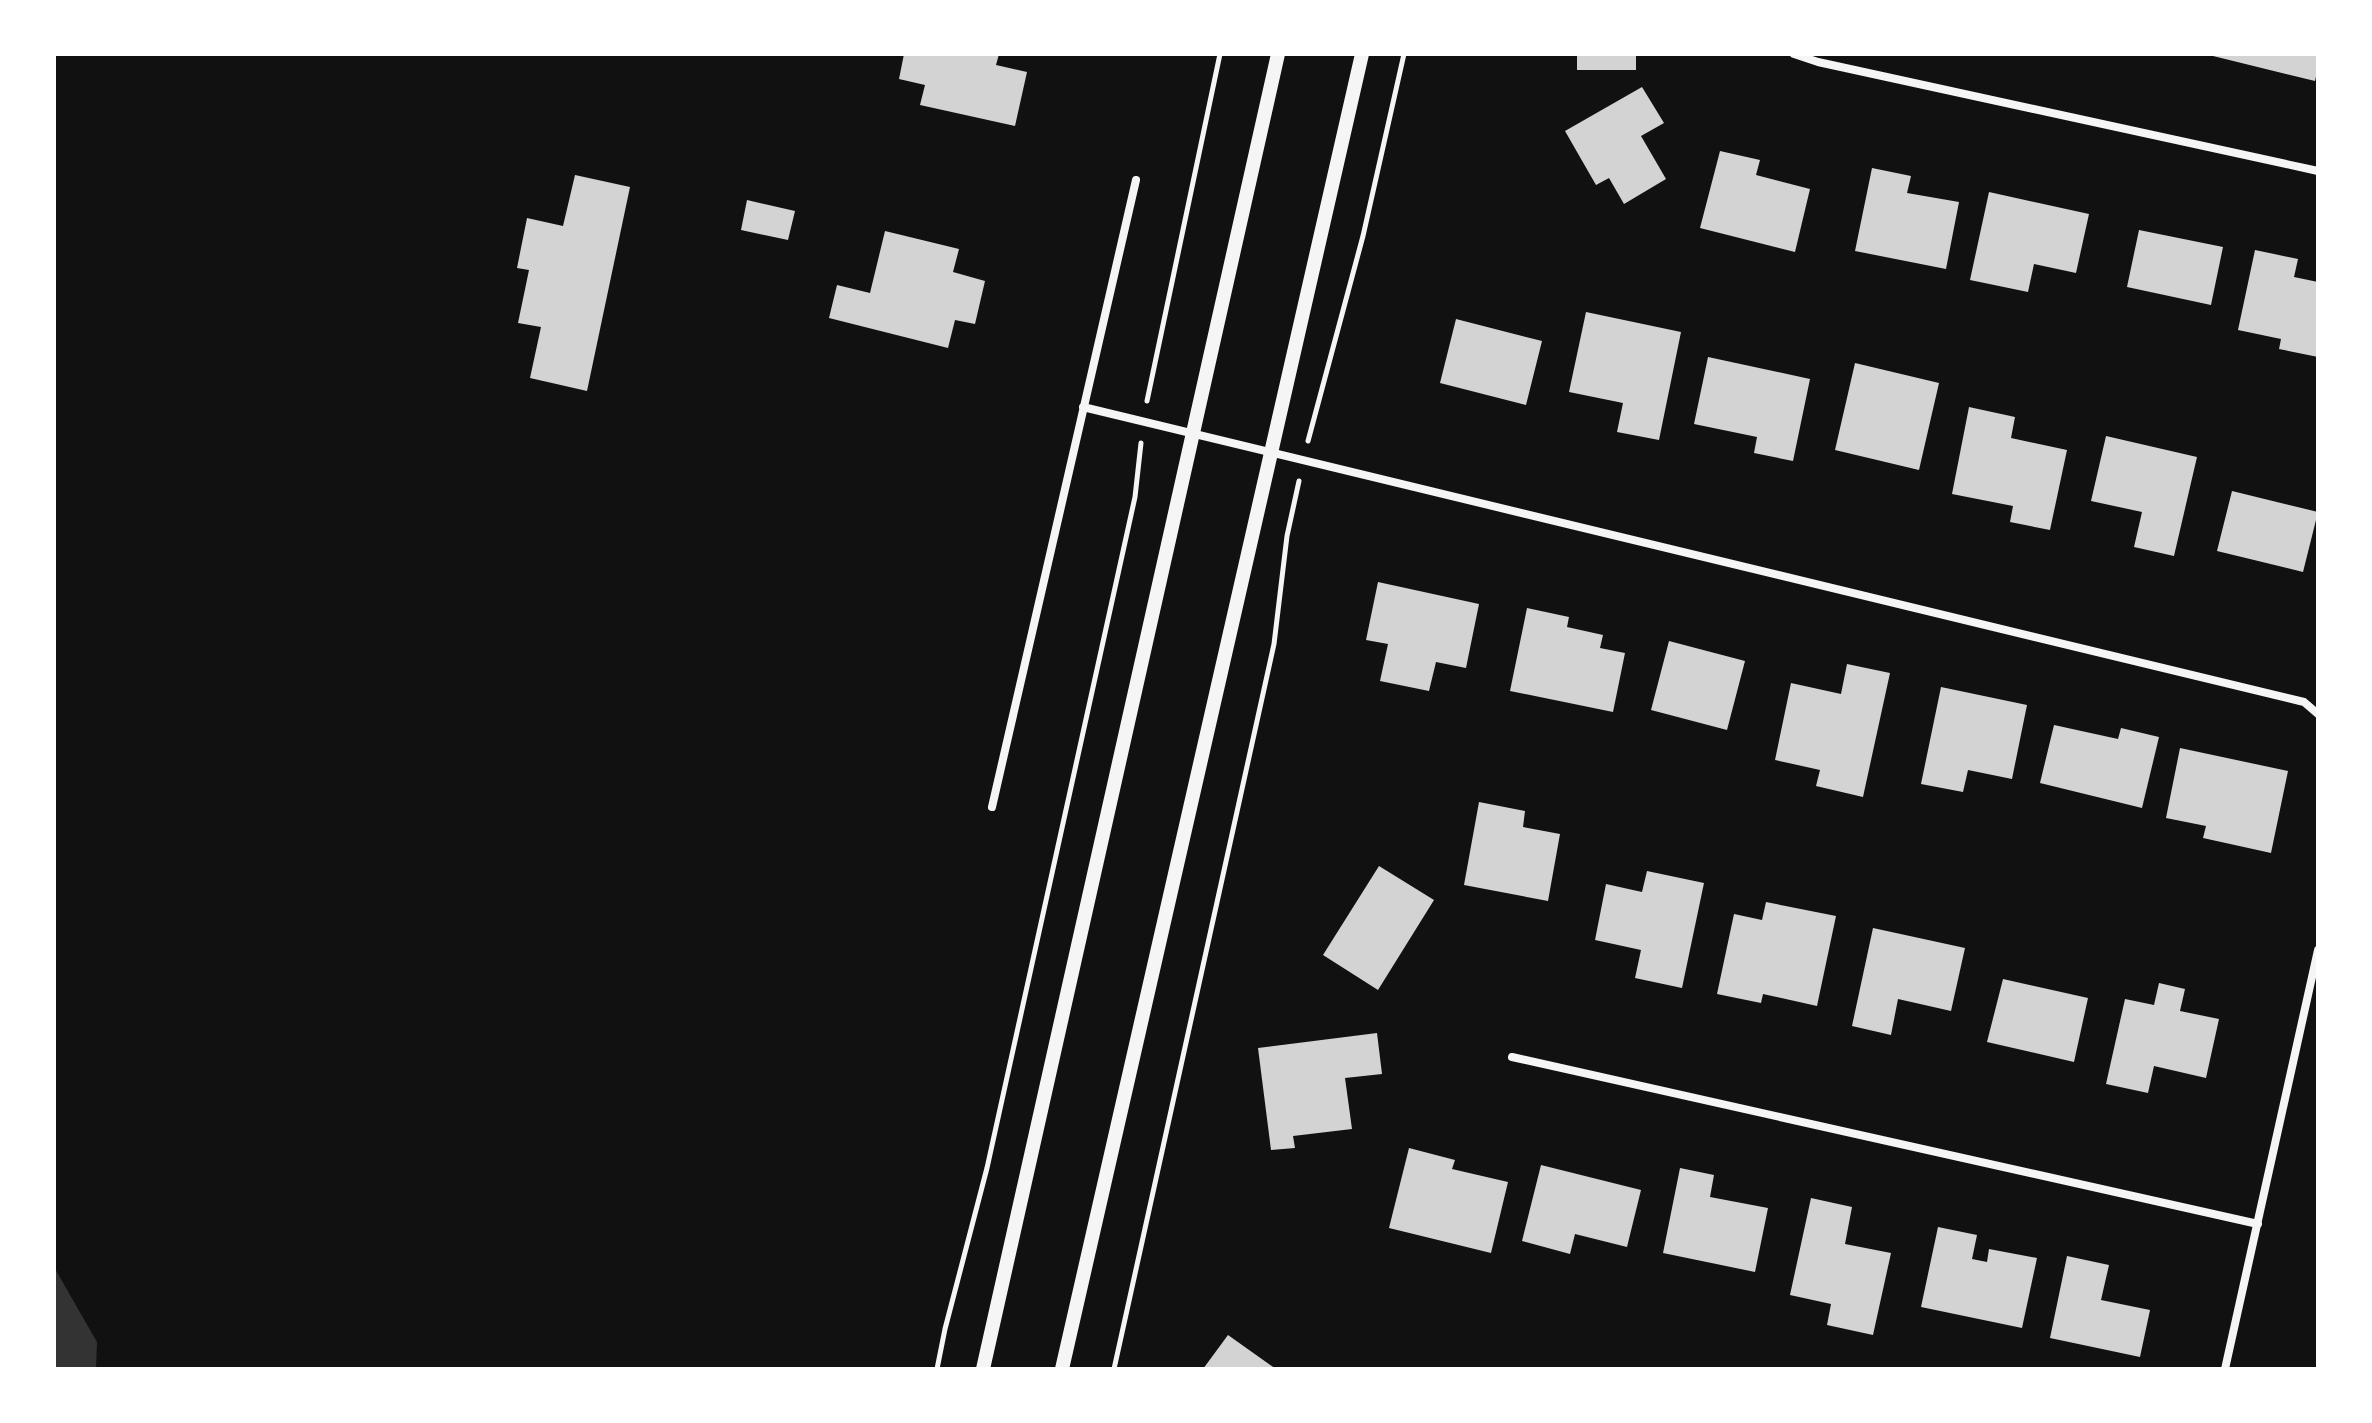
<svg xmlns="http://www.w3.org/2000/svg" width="2372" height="1423" font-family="'Exo 2',sans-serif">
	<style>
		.water { fill: #333 }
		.building { fill: #d3d3d3 }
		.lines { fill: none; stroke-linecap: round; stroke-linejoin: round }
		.path { stroke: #f5f5f5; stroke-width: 5 }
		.minor { stroke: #f5f5f5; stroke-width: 8 }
		.tertiary { stroke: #f5f5f5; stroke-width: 14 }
	</style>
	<rect width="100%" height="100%" fill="#111"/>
	<path class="water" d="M54,1267L97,1342L96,1369H54Z"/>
	<path class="building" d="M904,54H999L996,65L1027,72L1015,126L920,105L925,85L899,79Z
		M1577,54H1636V70H1577Z
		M2213,54H2318V68L2315,81L2213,56Z
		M1642,87L1664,123L1641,136L1666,179L1624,204L1609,178L1596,185L1565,131Z
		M1720,151L1760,160L1756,175L1810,189L1795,252L1700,228Z
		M1872,168L1911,176L1907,193L1959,202L1946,269L1855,251Z
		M575,175L630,187L587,391L530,378L541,327L518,323L529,270L517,268L527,218L563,226Z
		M1989,192L2089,214L2076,273L2034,264L2028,292L1970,280Z
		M747,200L795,211L788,240L741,230Z
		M2139,230L2223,247L2211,305L2127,287Z
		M885,231L959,249L953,272L985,281L975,324L955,320L948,348L829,318L837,285L870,293Z
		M2255,250L2298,259L2294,277L2318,282V357L2279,349L2281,339L2238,330Z
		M1586,312L1681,332L1659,440L1617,432L1623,403L1569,392Z
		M1456,319L1542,341L1526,405L1440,383Z
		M1708,357L1810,379L1793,461L1754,453L1757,437L1694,424Z
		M1855,363L1939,383L1919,470L1835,450Z
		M1969,407L2015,417L2011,438L2067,450L2050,530L2010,522L2013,506L1952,494Z
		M2106,436L2197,457L2174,556L2134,547L2142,512L2091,501Z
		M2232,491L2318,512L2303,572L2217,551Z
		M1378,582L1479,604L1466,668L1436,662L1429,691L1380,681L1388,644L1366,640Z
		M1527,608L1569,617L1567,627L1603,635L1600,648L1625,653L1613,712L1510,691Z
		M1669,641L1745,661L1727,730L1651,710Z
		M1847,664L1890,673L1863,797L1816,786L1820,770L1775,760L1791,683L1841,694Z
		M1941,687L2027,705L2012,779L1968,770L1963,792L1921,784Z
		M2054,725L2118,739L2121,728L2159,737L2142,808L2040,783Z
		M2180,748L2288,771L2271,853L2203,838L2206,826L2166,818Z
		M1479,802L1525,811L1523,827L1560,834L1548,901L1464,885Z
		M1379,866L1434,900L1378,990L1323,955Z
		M1647,871L1704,883L1682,988L1635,978L1641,950L1595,940L1606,884L1642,892Z
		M1766,902L1836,916L1817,1006L1763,994L1761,1003L1717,994L1734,914L1762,920Z
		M1873,928L1965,948L1951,1011L1898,999L1891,1035L1852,1026Z
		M2003,979L2088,998L2074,1062L1987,1042Z
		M2159,983L2185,989L2180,1011L2219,1019L2206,1078L2154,1066L2148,1093L2106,1084L2125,999L2154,1005Z
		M1377,1033L1382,1074L1345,1078L1352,1129L1293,1136L1295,1148L1271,1150L1258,1048Z
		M1409,1148L1455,1160L1452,1169L1508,1182L1491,1253L1389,1228Z
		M1541,1165L1641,1190L1627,1247L1575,1234L1570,1254L1522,1241Z
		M1680,1168L1714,1175L1710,1197L1768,1208L1755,1272L1663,1253Z
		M1811,1198L1852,1207L1845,1244L1891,1253L1873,1335L1827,1325L1831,1304L1790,1295Z
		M1938,1227L1977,1235L1972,1259L1987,1262L1989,1249L2037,1258L2022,1328L1921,1307Z
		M2067,1256L2109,1265L2101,1300L2150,1310L2140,1357L2050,1338Z
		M1228,1335L1276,1369H1203Z"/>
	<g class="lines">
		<path class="path" d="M1147,401L1220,54
			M1308,441L1363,236L1404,54
			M937,1369L945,1329L987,1168L1135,497L1141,443
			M1114,1369L1274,644L1287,536L1299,481"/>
		<path class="minor" d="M1794,54L1818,62L2318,171
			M1083,407L2304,702L2318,714
			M992,807L1136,180
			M1512,1057L2258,1224
			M2225,1369L2318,950"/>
		<path class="tertiary" d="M983,1369L1278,54
			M1062,1369L1362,54"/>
	</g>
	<rect width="2372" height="1423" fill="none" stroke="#ffffff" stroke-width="112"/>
</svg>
